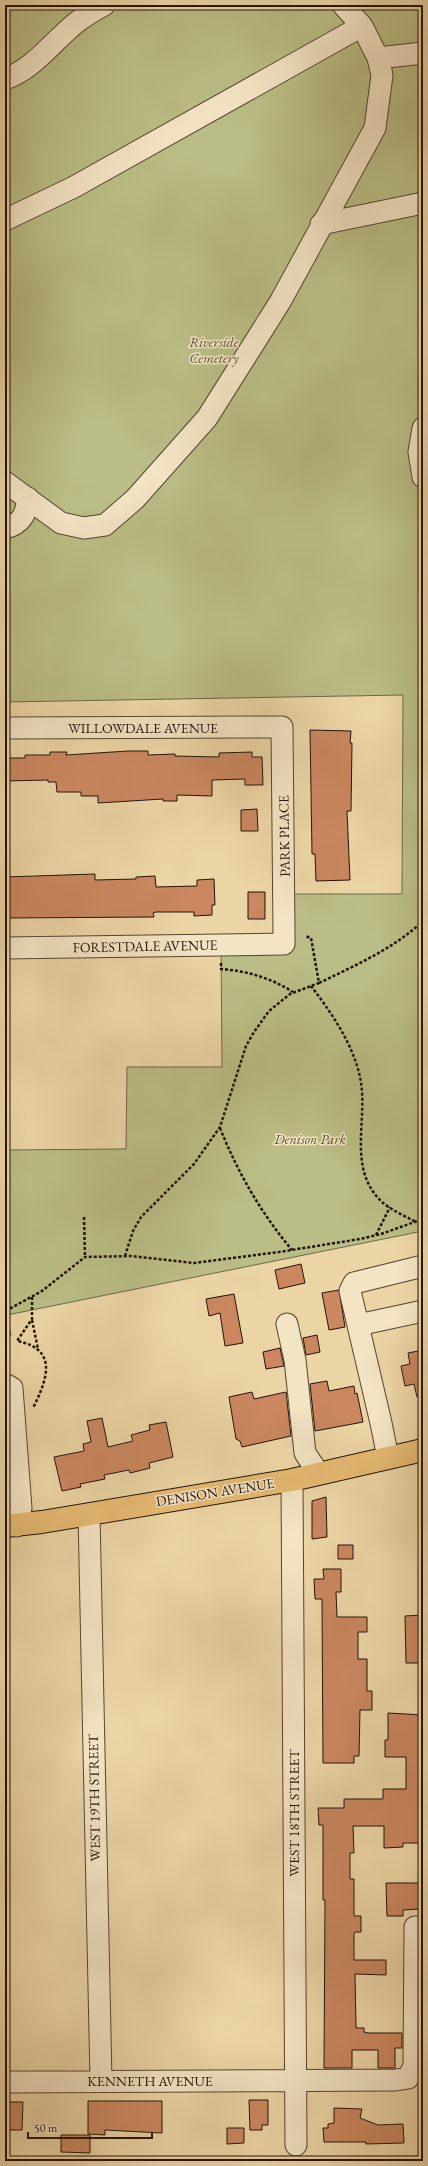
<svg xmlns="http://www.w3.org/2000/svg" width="428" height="2166" viewBox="0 0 428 2166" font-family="'EB Garamond',serif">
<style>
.green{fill:#babd85;stroke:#6e6847}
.building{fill:#ca8760;stroke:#231209}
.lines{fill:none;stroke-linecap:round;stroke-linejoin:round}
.minor-casing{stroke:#554330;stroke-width:23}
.major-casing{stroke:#231209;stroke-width:24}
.path{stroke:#231209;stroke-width:2.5;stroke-dasharray:3 2;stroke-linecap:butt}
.minor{stroke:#f3e4c4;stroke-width:21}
.major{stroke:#e6ba72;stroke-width:22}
.labels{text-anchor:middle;stroke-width:3;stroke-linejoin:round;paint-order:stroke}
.park-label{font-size:14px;font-style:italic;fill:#584e34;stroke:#f3e4c4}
.street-label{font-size:14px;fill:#231209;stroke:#f3e4c4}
</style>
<rect width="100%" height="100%" fill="#ecd5a5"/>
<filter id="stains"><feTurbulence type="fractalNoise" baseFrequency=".005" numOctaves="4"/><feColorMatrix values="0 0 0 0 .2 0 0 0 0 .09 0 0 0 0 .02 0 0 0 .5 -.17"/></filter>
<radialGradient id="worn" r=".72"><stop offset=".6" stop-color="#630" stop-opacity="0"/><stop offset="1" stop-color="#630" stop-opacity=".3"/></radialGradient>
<path class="green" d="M 5,5 L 423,5 L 423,1231 L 7,1315 L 11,1336 L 5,1337 L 5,1150 L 126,1149 L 127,1067 L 222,1067 L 221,945 L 284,944 L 284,894 L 402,894 L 403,695 L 5,702 Z
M 423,2156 L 423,2161 L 256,2161 L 256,2157 Z"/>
<path class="building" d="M 310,730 L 351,731 L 350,743 L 352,743 L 351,811 L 347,811 L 350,880 L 316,881 L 315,854 L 312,854 Z
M 128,751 L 148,751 L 148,755 L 175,754 L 175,756 L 219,757 L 219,753 L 252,752 L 252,757 L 262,757 L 263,785 L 245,785 L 245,779 L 212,780 L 212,796 L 177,795 L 177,801 L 163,801 L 163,799 L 98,803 L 98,796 L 81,796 L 81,792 L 57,792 L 56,782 L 48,782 L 48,780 L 5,781 L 5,758 L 25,758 L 25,755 L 50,755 L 50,752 L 67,752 L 66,755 Z
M 257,809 L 258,831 L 241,831 L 241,810 Z
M 95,874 L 95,880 L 136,879 L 136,877 L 155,876 L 156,887 L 197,886 L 197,880 L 214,879 L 215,905 L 212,905 L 212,915 L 194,916 L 194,912 L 156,912 L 153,913 L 154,917 L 5,918 L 5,877 Z
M 248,892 L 265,892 L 265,919 L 248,919 Z
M 301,1264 L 305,1283 L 279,1289 L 275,1270 Z
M 339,1290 L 345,1327 L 329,1330 L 322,1293 Z
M 234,1294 L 243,1343 L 225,1346 L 220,1313 L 209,1316 L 206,1299 Z
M 317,1335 L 320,1352 L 306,1355 L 303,1338 Z
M 280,1348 L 284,1366 L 266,1369 L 263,1352 Z
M 423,1350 L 423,1396 L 417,1397 L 414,1384 L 405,1386 L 401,1366 L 410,1364 L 408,1353 Z
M 327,1381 L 329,1391 L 354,1386 L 355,1394 L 357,1393 L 363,1422 L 315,1431 L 310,1384 Z
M 252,1392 L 254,1399 L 286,1392 L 291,1436 L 242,1447 L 240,1441 L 236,1439 L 229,1397 Z
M 102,1418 L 108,1447 L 133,1441 L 131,1435 L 150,1430 L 149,1425 L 166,1422 L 173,1457 L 149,1463 L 150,1468 L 130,1473 L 129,1470 L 104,1475 L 105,1479 L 80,1484 L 81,1487 L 62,1491 L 54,1457 L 84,1451 L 83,1444 L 91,1442 L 87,1421 Z
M 326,1497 L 327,1537 L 312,1539 L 312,1501 Z
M 338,1545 L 353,1545 L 353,1559 L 338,1559 Z
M 323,1569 L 341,1569 L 341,1592 L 336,1592 L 337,1617 L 367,1617 L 367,1632 L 358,1632 L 358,1659 L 367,1659 L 367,1691 L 372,1691 L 372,1710 L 360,1710 L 359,1756 L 354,1756 L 354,1763 L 323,1763 L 322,1599 L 315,1599 L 314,1579 L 324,1579 Z
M 423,1615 L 421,1663 L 406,1663 L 405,1616 Z
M 388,1713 L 423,1715 L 423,1783 L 421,1783 L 420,1828 L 423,1828 L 423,1843 L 403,1843 L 403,1847 L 384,1848 L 384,1826 L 353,1826 L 354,1853 L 350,1853 L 350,1879 L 354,1879 L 354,1916 L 361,1916 L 361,1932 L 355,1932 L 354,1934 L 354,1960 L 386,1960 L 386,1975 L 355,1974 L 356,2028 L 364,2028 L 364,2032 L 368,2033 L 402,2033 L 402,2048 L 395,2048 L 395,2068 L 378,2068 L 378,2050 L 352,2050 L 352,2068 L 324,2068 L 325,1900 L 323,1900 L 323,1825 L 319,1825 L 318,1808 L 344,1808 L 344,1799 L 383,1799 L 383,1789 L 406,1789 L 406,1757 L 385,1757 L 385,1740 L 388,1740 Z
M 386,1883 L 419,1883 L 419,1909 L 403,1910 L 403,1916 L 387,1916 Z
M 249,2100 L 268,2100 L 268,2125 L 262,2125 L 262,2130 L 250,2130 Z
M 88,2101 L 162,2101 L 162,2133 L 105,2130 L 105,2135 L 88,2134 Z
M 5,2102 L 23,2102 L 22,2130 L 5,2130 Z
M 334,2108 L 362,2109 L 360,2118 L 378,2125 L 403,2124 L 404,2143 L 366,2144 L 366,2142 L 324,2142 L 323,2128 L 328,2128 L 328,2124 L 334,2123 Z
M 227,2128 L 244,2128 L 244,2143 L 227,2144 Z
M 61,2135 L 90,2135 L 90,2153 L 61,2152 Z"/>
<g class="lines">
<defs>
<path id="minor" d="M 343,5 L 362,26
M 378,58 L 423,53
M 5,79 C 34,69 54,40 77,22 C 86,15 95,10 104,5
M 5,220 L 74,187 L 362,26 L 378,58 L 382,75 L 375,128 L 280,302 L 207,418 L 135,499 L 105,525 L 84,528 L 61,523 L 5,482
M 321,224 L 423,203
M 423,428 L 419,452 L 423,477
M 5,528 C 22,524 26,514 28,498
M 5,728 L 282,727 L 284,933 L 284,944 L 5,948
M 287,1324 L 295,1360 L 305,1453 L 319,1474
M 358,1325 L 423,1311
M 5,1384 L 12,1388 L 21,1508 L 16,1526
M 388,1458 L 381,1423 L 350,1291 L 354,1283 L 423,1266
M 292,1480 L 296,2145
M 89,1514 L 101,2081
M 5,2082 L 396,2080 L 408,2078 L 414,2066 L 415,1927 L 423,1927"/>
<path id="major" d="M 5,1526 L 42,1522 L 292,1480 L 423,1450"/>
</defs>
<use href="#minor" class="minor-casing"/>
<use href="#major" class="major-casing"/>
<path class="path" d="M 221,963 L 221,969 C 247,971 271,978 293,992
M 319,983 C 356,965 393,949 423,921
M 311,986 C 331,1012 353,1044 360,1077 C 369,1119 346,1168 382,1202 C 391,1210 405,1216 416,1222
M 220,1128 C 238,1173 261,1213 292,1250
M 84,1217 L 85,1257
M 376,1235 L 390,1207
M 125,1256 L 133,1231 L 141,1217 L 194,1164 L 220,1127 L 246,1046 L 254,1032 L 269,1011 L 290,994 L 319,983 L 311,938 L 305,936
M 32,1297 L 32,1319 L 17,1341 C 59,1349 47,1380 33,1408
M 5,1309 L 11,1308 L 42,1291 L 85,1257 L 131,1256 L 194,1263 L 279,1252 L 360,1239 L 381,1234 L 423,1219
M 32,1320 L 38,1349"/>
<use href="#minor" class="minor"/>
<use href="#major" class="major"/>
</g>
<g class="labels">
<g class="park-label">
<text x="214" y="347">Riverside<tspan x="214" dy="16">Cemetery</tspan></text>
<text x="310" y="1144">Denison Park</text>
</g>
<g class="street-label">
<text x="143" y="733">WILLOWDALE AVENUE</text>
<text transform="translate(284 836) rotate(-91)" y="5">PARK PLACE</text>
<text transform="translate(145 946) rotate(-1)" y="5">FORESTDALE AVENUE</text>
<text transform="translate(215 1492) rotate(-9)" y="5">DENISON AVENUE</text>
<text transform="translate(94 1798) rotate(-91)" y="5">WEST 19TH STREET</text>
<text transform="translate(294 1813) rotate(-90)" y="5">WEST 18TH STREET</text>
<text x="150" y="2086">KENNETH AVENUE</text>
</g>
</g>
<rect width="428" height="2166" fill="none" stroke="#ecd5a5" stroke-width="20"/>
<rect x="6" y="6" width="416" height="2154" fill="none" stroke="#231209" stroke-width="2"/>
<rect x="10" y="10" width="408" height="2146" fill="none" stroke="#231209"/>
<path d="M28 2132v6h124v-6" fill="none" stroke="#231209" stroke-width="2"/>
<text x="34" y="2132" font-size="12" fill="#231209" stroke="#f3e4c4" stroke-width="3" paint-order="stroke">50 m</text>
<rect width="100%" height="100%" filter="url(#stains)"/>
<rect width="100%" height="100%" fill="url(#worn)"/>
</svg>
